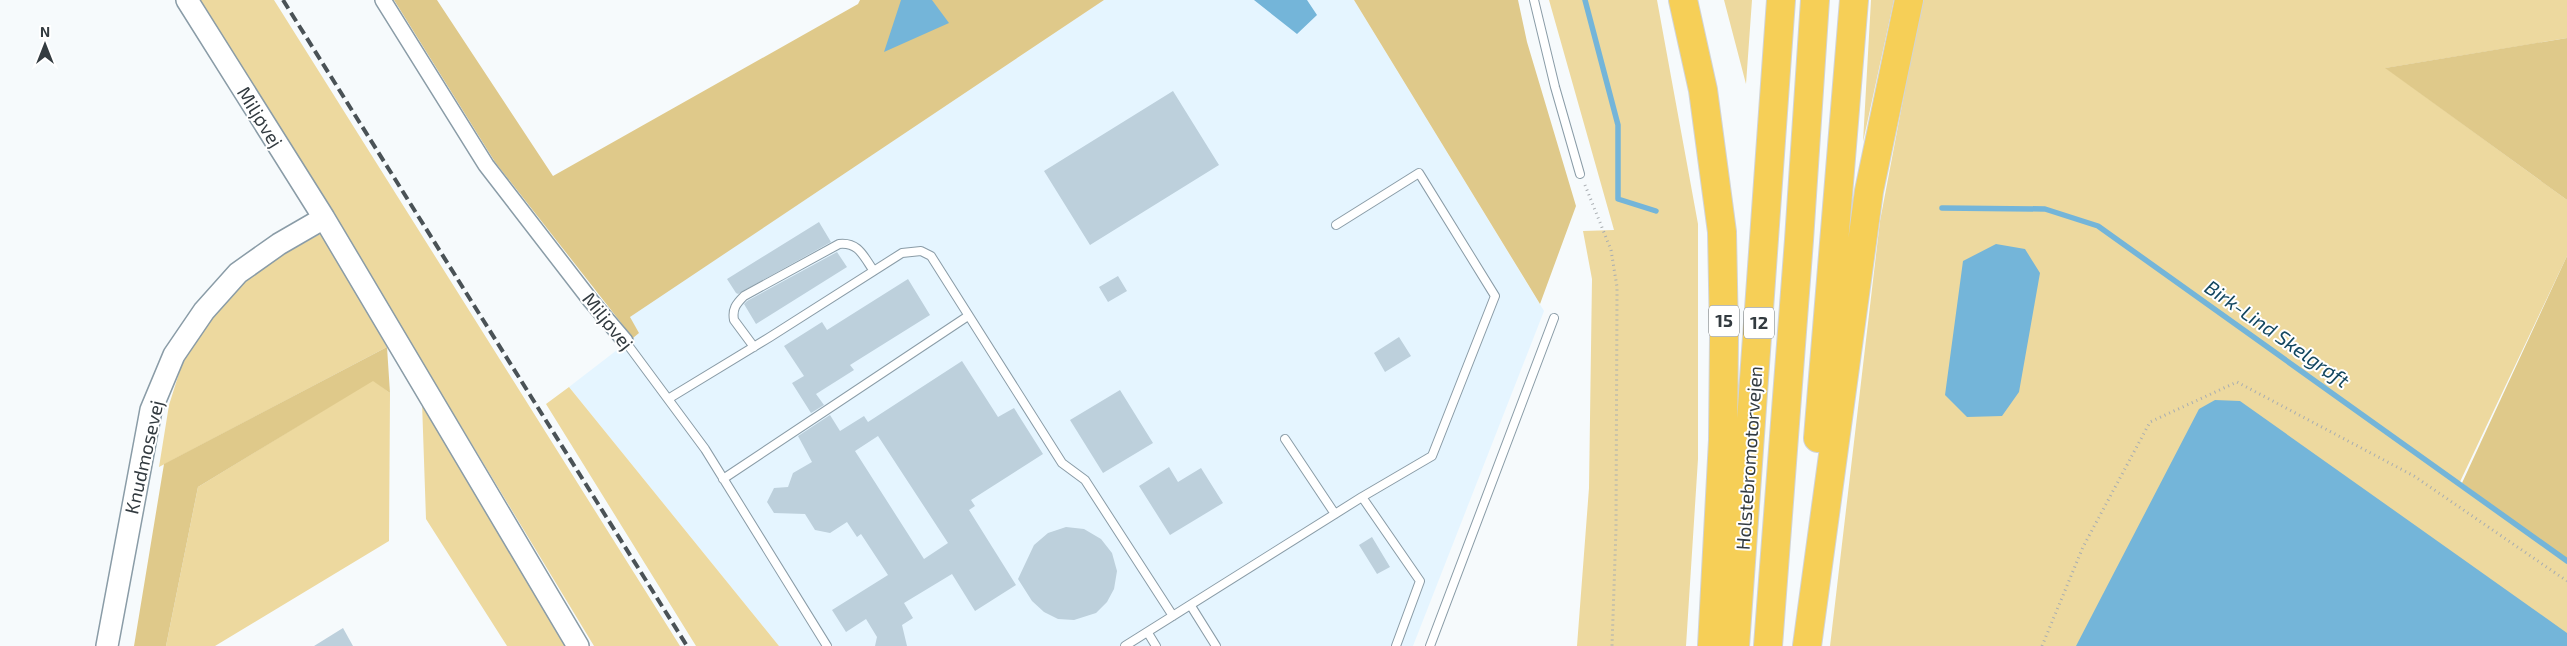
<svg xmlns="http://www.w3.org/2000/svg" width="2567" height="646" viewBox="0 0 2567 646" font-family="'Exo 2',sans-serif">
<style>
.built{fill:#e5f5ff}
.green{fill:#edd99f}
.forest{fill:#dfc98a}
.water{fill:#74b5d9}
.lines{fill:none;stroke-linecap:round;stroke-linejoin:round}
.stream{stroke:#74b5d9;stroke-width:5.5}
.building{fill:#bdd0dc;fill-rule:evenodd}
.lane-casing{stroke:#8a9ca7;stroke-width:10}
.street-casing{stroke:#8a9ca7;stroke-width:18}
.secondary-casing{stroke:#8a9ca7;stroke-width:24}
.highway-casing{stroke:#d2d4d5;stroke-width:30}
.path{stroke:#a8adb1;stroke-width:3;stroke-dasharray:1 4;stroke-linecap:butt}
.lane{stroke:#fff;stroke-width:8}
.street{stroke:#fff;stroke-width:15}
.secondary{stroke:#fff;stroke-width:21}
.highway{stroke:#f6cf57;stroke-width:28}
.rail{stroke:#4a5256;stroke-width:4;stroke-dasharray:10 5;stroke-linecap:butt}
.labels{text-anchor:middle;stroke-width:4;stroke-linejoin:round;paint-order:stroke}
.shield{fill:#fff;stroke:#707679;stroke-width:1}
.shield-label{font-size:18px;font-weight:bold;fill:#333b40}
.street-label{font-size:19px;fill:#333b40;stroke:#fff}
.water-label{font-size:20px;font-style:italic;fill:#134760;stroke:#fff}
</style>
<rect width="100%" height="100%" fill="#f6fafc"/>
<path class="built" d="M 1104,0 L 1354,0 L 1544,311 L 1413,646 L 779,646 L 569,387 L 639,333 L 629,317 Z"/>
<path class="green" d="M 199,0 L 274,0 L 680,646 L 594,646 L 332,213 Z
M 1549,0 L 1657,0 L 1698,224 L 1698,459 L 1686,646 L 1577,646 L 1589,488 L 1592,279 L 1583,231 L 1614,230 Z
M 1724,0 L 1752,0 L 1746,84 Z
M 1871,0 L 1894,0 L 1863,142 Z
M 1922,0 L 2567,0 L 2567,38 L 2386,68 L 2567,200 L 2567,256 L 2458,486 L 2567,562 L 2567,646 L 1830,646 L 1880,221 Z
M 322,233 L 387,347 L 159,467 L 169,405 L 187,348 L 250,273 Z
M 373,380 L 390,393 L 389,541 L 215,646 L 166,646 L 198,487 Z
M 569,387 L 779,646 L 696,646 L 546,404 Z
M 422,402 L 566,646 L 507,646 L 426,519 Z"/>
<path class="forest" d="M 394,0 L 437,0 L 553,176 L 858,4 L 860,0 L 1104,0 L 630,317 L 639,333 L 633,338 L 495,162 Z
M 1354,0 L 1518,0 L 1527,42 L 1576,206 L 1540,304 Z
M 2567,38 L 2567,200 L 2385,68 Z
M 2567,256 L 2567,562 L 2462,483 Z
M 387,347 L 390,393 L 373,381 L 198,487 L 166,646 L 134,646 L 164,464 Z"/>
<path class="water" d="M 901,0 L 932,0 L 949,23 L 884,52 Z
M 1254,0 L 1307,0 L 1317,15 L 1297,34 Z
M 1996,244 L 2025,249 L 2040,273 L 2019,392 L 2002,416 L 1967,417 L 1945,395 L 1963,261 Z
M 2215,400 L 2240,401 L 2567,633 L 2567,646 L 2076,646 L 2199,409 Z"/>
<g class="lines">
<path class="stream" d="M 1585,0 L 1618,125 L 1618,199 L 1656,211
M 1942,208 L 2045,209 L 2098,226 L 2567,561"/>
</g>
<path class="building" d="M 1173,91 L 1219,165 L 1090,245 L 1044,171 Z
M 819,222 L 831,242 L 738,294 L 736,293 L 727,279 Z
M 837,252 L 847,267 L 756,324 L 744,304 L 747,301 Z
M 1118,276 L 1127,291 L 1108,302 L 1099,287 Z
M 908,279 L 930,315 L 850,365 L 854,370 L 816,394 L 824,405 L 811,413 L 792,383 L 804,376 L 784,346 L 822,322 L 827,330 Z
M 1399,337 L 1411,356 L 1385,372 L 1374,353 Z
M 962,361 L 998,417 L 1014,408 L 1043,454 L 971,500 L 975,506 L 969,510 L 1016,585 L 975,611 L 952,574 L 904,603 L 913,618 L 902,625 L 907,646 L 875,646 L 877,637 L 866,619 L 846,632 L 832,610 L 888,575 L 861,534 L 857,537 L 847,522 L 830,533 L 815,530 L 805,514 L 774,513 L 767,502 L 774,488 L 788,487 L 793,473 L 812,462 L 798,436 L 830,415 L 840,431 L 864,416 L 868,422 ZM 878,436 L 948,543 L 924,559 L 855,451 Z
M 1120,390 L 1153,443 L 1103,473 L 1070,420 Z
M 1169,467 L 1178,482 L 1201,468 L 1223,503 L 1170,535 L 1139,486 Z
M 1066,527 L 1084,529 L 1101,539 L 1112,553 L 1117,571 L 1114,589 L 1107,602 L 1096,613 L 1074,620 L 1058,619 L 1044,612 L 1032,601 L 1018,579 L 1034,545 L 1048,533 Z
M 1372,537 L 1390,567 L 1377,574 L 1359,545 Z
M 343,628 L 353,646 L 314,646 Z"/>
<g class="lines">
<defs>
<path id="lane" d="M 1534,0 L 1555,87 L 1580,174
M 625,341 L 705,449 L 827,646
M 754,347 L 734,320 C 732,309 736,304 744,296 L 839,244 C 858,242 863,255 873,270
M 668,399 L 770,337 L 902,253 L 921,251 L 931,256 L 1062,463 L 1085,480 L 1173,616
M 1285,439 L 1335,514
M 723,479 L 968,316
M 1362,497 L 1420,581 L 1396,646
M 1191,606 L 1216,646
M 1148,633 L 1156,646
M 1125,646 L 1362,497 L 1432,456 L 1495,296 L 1419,173 L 1336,225
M 1430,646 L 1554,318"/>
<path id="street" d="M 383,0 L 486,165 L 591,301 L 625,341"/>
<path id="secondary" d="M 187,0 L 324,218 L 578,646
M 107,646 L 151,410 L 174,355 L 204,311 L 238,273 L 279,244 L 324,218"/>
<path id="highway" d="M 1683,0 L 1703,90 L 1722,232 L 1724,336 L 1723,440 L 1712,646
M 1818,438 L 1854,0
M 1735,646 L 1781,0
M 1768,646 L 1799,240 L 1815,0
M 1807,646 L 1869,191 L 1909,0"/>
</defs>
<use href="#lane" class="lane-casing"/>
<use href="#street" class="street-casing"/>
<use href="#secondary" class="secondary-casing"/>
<use href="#highway" class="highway-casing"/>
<path class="path" d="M 1585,185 L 1611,250 L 1617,287 L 1616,529 L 1612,646
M 2042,646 L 2083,547 L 2150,422 L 2237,382 L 2414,476 L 2567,581"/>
<use href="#lane" class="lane"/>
<use href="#street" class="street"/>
<use href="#secondary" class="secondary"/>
<use href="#highway" class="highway"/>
<path class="rail" d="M 283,0 L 687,646"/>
</g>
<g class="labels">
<g class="shield">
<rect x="1709" y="305.5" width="30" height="31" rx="4"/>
<rect x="1744" y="307.5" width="30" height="31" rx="4"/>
</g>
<g class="shield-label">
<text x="1724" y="327">15</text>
<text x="1759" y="329">12</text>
</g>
<g class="street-label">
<text transform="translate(260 117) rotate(58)" y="7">Miljøvej</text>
<text transform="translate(608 321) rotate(51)" y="7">Miljøvej</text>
<text transform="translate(144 457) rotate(-77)" y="7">Knudmosevej</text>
<text transform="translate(1749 458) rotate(-86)" y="7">Holstebromotorvejen</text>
</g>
<g class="water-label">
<text transform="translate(2277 334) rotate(35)" y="7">Birk-Lind Skelgrøft</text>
</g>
</g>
<g transform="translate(45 45)" stroke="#ffffff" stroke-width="4" paint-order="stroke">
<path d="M0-4L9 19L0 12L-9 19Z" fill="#333b40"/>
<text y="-8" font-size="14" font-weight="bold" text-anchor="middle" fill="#333b40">N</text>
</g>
</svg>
